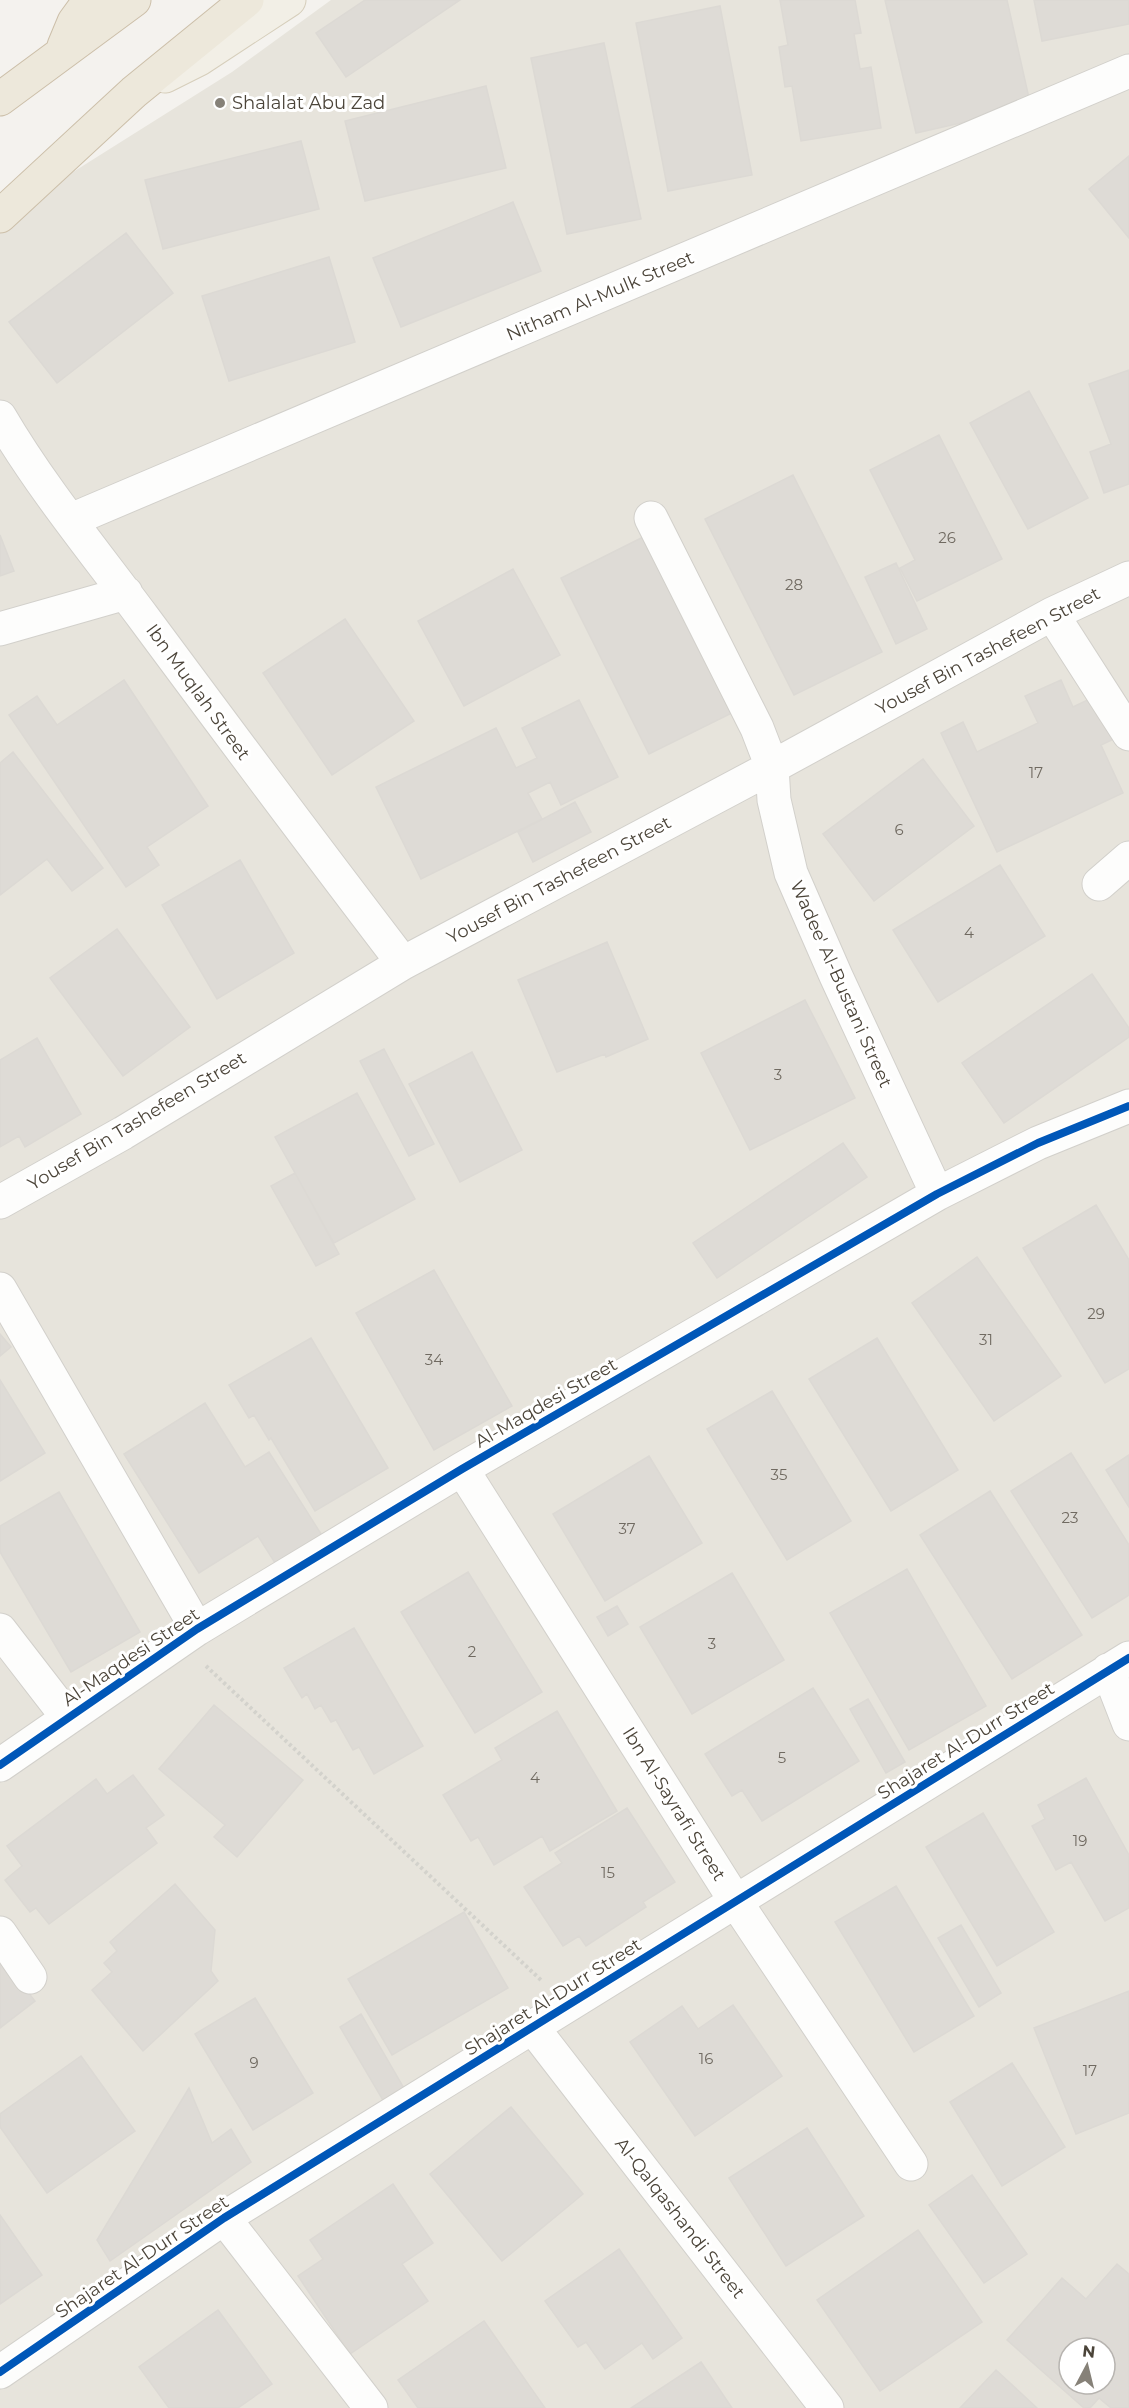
<svg xmlns="http://www.w3.org/2000/svg" width="1129" height="2408" viewBox="0 0 1129 2408" font-family="Montserrat,sans-serif">
<style>
.residential{fill:#e7e4dc;fill-rule:evenodd}
.building{fill:#dedbd6;stroke:#dcd9d4;stroke-width:1.5;fill-rule:evenodd}
.lines{fill:none;stroke-linecap:round;stroke-linejoin:round}
.minor-casing{stroke:#d2d0cb;stroke-width:35}
.major-casing{stroke:#d6cebb;stroke-width:35}
.highway-casing{stroke:#ccbfa9;stroke-width:35}
.path{stroke:#d3d2cc;stroke-width:4;stroke-dasharray:3 3;stroke-linecap:butt}
.minor{stroke:#fdfdfc;stroke-width:33}
.major{stroke:#f2efe6;stroke-width:33}
.highway{stroke:#ede8db;stroke-width:33}
.cycleway-casing{stroke:#fff;stroke-width:11}
.cycleway{stroke:#0057b8;stroke-width:8}
.poi-dot{fill:#868178;stroke:#fff;stroke-width:2}
.labels{text-anchor:middle;stroke-width:6;stroke-linejoin:round;paint-order:stroke}
.number-label{font-size:15px;fill:#706a61}
.poi-label{font-size:18px;fill:#4b4439;stroke:#fff;text-anchor:start}
.street-label{font-size:18px;fill:#4b4439;stroke:#fff}
</style>
<rect width="100%" height="100%" fill="#f4f2ee"/>
<path class="residential" d="M 331,0 L 1129,0 L 1129,2408 L 0,2408 L 0,218 L 232,72 ZM 1069,2348 L 1105,2348 L 1105,2384 L 1069,2384 Z"/>
<path class="building" d="M 365,0 L 460,0 L 346,77 L 316,33 Z
M 780,0 L 855,0 L 861,33 L 854,34 L 860,69 L 871,67 L 881,128 L 801,141 L 792,86 L 785,87 L 779,47 L 788,45 Z
M 885,0 L 1007,0 L 1031,107 L 916,133 Z
M 1034,0 L 1129,0 L 1129,24 L 1042,41 Z
M 720,6 L 752,175 L 668,191 L 636,23 Z
M 604,43 L 641,219 L 567,234 L 531,58 Z
M 486,86 L 506,168 L 365,201 L 345,121 Z
M 301,141 L 319,209 L 163,249 L 145,180 Z
M 1129,156 L 1129,238 L 1089,189 Z
M 513,202 L 541,271 L 401,327 L 373,258 Z
M 126,233 L 173,293 L 57,383 L 9,322 Z
M 329,257 L 355,342 L 229,381 L 202,296 Z
M 1129,370 L 1129,484 L 1104,493 L 1090,452 L 1111,444 L 1089,384 Z
M 1029,391 L 1088,498 L 1028,529 L 970,423 Z
M 939,435 L 1002,559 L 917,601 L 900,568 L 915,560 L 870,470 Z
M 793,475 L 882,652 L 794,695 L 705,519 Z
M 649,534 L 738,710 L 649,754 L 561,578 Z
M 0,535 L 14,571 L 0,576 Z
M 896,563 L 927,629 L 896,644 L 865,577 Z
M 513,569 L 560,655 L 464,706 L 418,621 Z
M 345,619 L 414,721 L 332,775 L 263,673 Z
M 124,680 L 208,806 L 147,847 L 159,865 L 126,887 L 9,715 L 37,696 L 57,725 Z
M 1061,680 L 1073,707 L 1096,696 L 1116,738 L 1101,745 L 1123,793 L 997,852 L 941,733 L 963,722 L 977,752 L 1038,723 L 1025,696 Z
M 579,700 L 618,777 L 561,805 L 550,782 L 528,793 L 542,819 L 421,879 L 376,787 L 496,728 L 516,768 L 537,758 L 522,728 Z
M 13,752 L 103,868 L 72,891 L 47,859 L 0,895 L 0,763 Z
M 923,759 L 974,826 L 874,901 L 823,834 Z
M 575,802 L 591,832 L 533,862 L 518,832 Z
M 240,860 L 294,953 L 217,999 L 162,905 Z
M 1000,865 L 1045,936 L 938,1002 L 893,930 Z
M 117,929 L 190,1027 L 123,1076 L 50,978 Z
M 607,942 L 648,1039 L 606,1057 L 605,1054 L 557,1072 L 518,980 Z
M 1092,974 L 1129,1028 L 1129,1037 L 1004,1123 L 962,1063 Z
M 805,1000 L 855,1098 L 750,1150 L 701,1053 Z
M 37,1038 L 81,1114 L 25,1147 L 19,1136 L 0,1147 L 0,1060 Z
M 384,1049 L 434,1144 L 409,1156 L 360,1061 Z
M 472,1052 L 522,1150 L 460,1182 L 409,1084 Z
M 357,1093 L 415,1199 L 334,1243 L 275,1137 Z
M 843,1143 L 867,1177 L 717,1278 L 693,1243 Z
M 295,1173 L 339,1254 L 316,1266 L 271,1186 Z
M 1096,1205 L 1129,1260 L 1129,1369 L 1105,1383 L 1023,1248 Z
M 977,1257 L 1061,1376 L 994,1421 L 912,1303 Z
M 434,1270 L 512,1406 L 434,1450 L 356,1313 Z
M 0,1334 L 11,1347 L 0,1356 Z
M 311,1338 L 388,1468 L 315,1511 L 271,1438 L 269,1440 L 254,1415 L 249,1418 L 229,1385 Z
M 877,1338 L 958,1470 L 891,1511 L 809,1379 Z
M 0,1380 L 45,1453 L 0,1481 Z
M 772,1391 L 851,1521 L 787,1560 L 707,1429 Z
M 205,1403 L 245,1467 L 269,1452 L 323,1537 L 277,1566 L 258,1536 L 199,1573 L 124,1454 Z
M 1071,1453 L 1129,1545 L 1129,1595 L 1092,1618 L 1011,1491 Z
M 1129,1455 L 1129,1507 L 1106,1470 Z
M 649,1456 L 702,1543 L 605,1601 L 553,1514 Z
M 990,1491 L 1082,1635 L 1012,1679 L 920,1535 Z
M 59,1492 L 140,1632 L 71,1672 L 0,1552 L 0,1526 Z
M 907,1569 L 986,1706 L 909,1750 L 830,1613 Z
M 468,1572 L 542,1692 L 475,1733 L 401,1612 Z
M 732,1573 L 784,1660 L 692,1714 L 640,1627 Z
M 617,1606 L 628,1624 L 608,1636 L 597,1617 Z
M 354,1628 L 423,1746 L 374,1774 L 359,1747 L 353,1750 L 336,1720 L 331,1722 L 321,1705 L 315,1709 L 307,1694 L 302,1698 L 284,1668 Z
M 813,1688 L 859,1761 L 762,1821 L 742,1790 L 732,1796 L 705,1754 Z
M 868,1699 L 905,1762 L 886,1773 L 850,1709 Z
M 214,1705 L 303,1780 L 237,1857 L 214,1837 L 225,1825 L 159,1769 Z
M 557,1711 L 617,1811 L 550,1851 L 542,1836 L 494,1865 L 478,1837 L 471,1841 L 443,1795 L 502,1760 L 495,1748 Z
M 133,1775 L 164,1815 L 146,1828 L 157,1843 L 49,1924 L 36,1908 L 30,1912 L 5,1880 L 22,1866 L 7,1846 L 96,1779 L 107,1794 Z
M 1086,1778 L 1129,1855 L 1129,1908 L 1105,1921 L 1071,1862 L 1056,1870 L 1032,1826 L 1045,1819 L 1038,1805 Z
M 627,1808 L 675,1882 L 643,1902 L 646,1907 L 586,1946 L 579,1936 L 563,1946 L 524,1887 L 562,1863 L 555,1853 Z
M 983,1813 L 1054,1932 L 997,1966 L 926,1847 Z
M 175,1884 L 215,1930 L 211,1971 L 218,1981 L 143,2051 L 92,1990 L 112,1972 L 104,1963 L 117,1951 L 110,1942 Z
M 896,1886 L 974,2016 L 914,2052 L 835,1922 Z
M 464,1912 L 508,1988 L 392,2055 L 348,1979 Z
M 961,1925 L 1001,1993 L 979,2007 L 938,1938 Z
M 0,1956 L 35,2001 L 0,2028 Z
M 1129,1991 L 1129,2113 L 1076,2134 L 1034,2028 Z
M 255,1998 L 313,2093 L 253,2130 L 195,2034 Z
M 733,2005 L 782,2076 L 695,2136 L 630,2042 L 682,2006 L 698,2029 Z
M 361,2014 L 405,2090 L 384,2102 L 340,2027 Z
M 81,2056 L 135,2131 L 47,2193 L 0,2127 L 0,2114 Z
M 1012,2063 L 1065,2147 L 1002,2186 L 950,2102 Z
M 189,2088 L 212,2143 L 231,2129 L 251,2162 L 110,2261 L 97,2240 Z
M 511,2107 L 583,2194 L 502,2261 L 430,2174 Z
M 807,2128 L 864,2216 L 786,2266 L 729,2178 Z
M 972,2175 L 1027,2254 L 984,2283 L 929,2205 Z
M 393,2184 L 433,2243 L 402,2264 L 428,2301 L 350,2354 L 298,2276 L 323,2259 L 310,2240 Z
M 0,2215 L 42,2275 L 0,2304 Z
M 918,2230 L 982,2322 L 880,2391 L 817,2300 Z
M 619,2249 L 682,2338 L 653,2359 L 642,2343 L 605,2369 L 586,2342 L 578,2347 L 545,2301 Z
M 1117,2264 L 1129,2274 L 1129,2408 L 1111,2408 L 1099,2398 L 1090,2408 L 1084,2408 L 1007,2340 L 1062,2278 L 1086,2299 ZM 1069,2348 L 1105,2348 L 1105,2384 L 1069,2384 Z
M 218,2310 L 272,2384 L 238,2408 L 169,2408 L 139,2367 Z
M 484,2321 L 545,2408 L 418,2408 L 398,2380 Z
M 701,2362 L 732,2408 L 631,2408 Z
M 996,2370 L 1037,2408 L 960,2408 Z"/>
<g class="lines">
<defs>
<path id="minor" d="M 0,417 C 41,487 94,551 143,617 C 229,733 315,848 403,963
M 651,518 L 757,728 L 772,767 L 774,800 L 791,873 L 836,976 L 937,1194
M 71,520 L 1129,71
M 1052,614 L 1129,734
M 0,629 L 126,593
M 1099,884 L 1129,858
M 0,1202 L 123,1133 L 403,963 L 772,767 L 1052,614 L 1129,578
M 0,1289 L 197,1629
M 462,1469 L 736,1902 L 911,2164
M 0,1630 L 68,1718
M 1108,1670 L 1129,1724
M 0,1765 L 197,1629 L 462,1469 L 937,1194 L 1038,1143 L 1129,1106
M 0,1933 L 30,1977
M 533,2028 L 827,2408
M 224,2218 L 371,2408
M 0,2372 L 224,2218 L 1129,1658"/>
<path id="major" d="M 165,76 L 199,59 L 289,0"/>
<path id="highway" d="M 64,46 L 74,22 L 90,0
M 0,99 L 134,0
M 0,216 L 134,92 L 247,0"/>
</defs>
<use href="#minor" class="minor-casing"/>
<use href="#major" class="major-casing"/>
<use href="#highway" class="highway-casing"/>
<path class="path" d="M 206,1666 L 542,1981"/>
<use href="#minor" class="minor"/>
<use href="#major" class="major"/>
<use href="#highway" class="highway"/>
<defs>
<path id="cycleway" d="M 0,1765 L 197,1629 L 462,1469 L 937,1194 L 1038,1143 L 1129,1106
M 0,2372 L 224,2218 L 1129,1658"/>
</defs>
<use href="#cycleway" class="cycleway-casing"/>
<use href="#cycleway" class="cycleway"/>
</g>
<circle class="poi-dot" cx="220" cy="103" r="6"/>
<g class="labels">
<g class="number-label">
<text x="947" y="543">26</text>
<text x="794" y="590">28</text>
<text x="1036" y="778">17</text>
<text x="899" y="835">6</text>
<text x="969" y="938">4</text>
<text x="778" y="1080">3</text>
<text x="1096" y="1319">29</text>
<text x="986" y="1345">31</text>
<text x="434" y="1365">34</text>
<text x="779" y="1480">35</text>
<text x="1070" y="1523">23</text>
<text x="627" y="1534">37</text>
<text x="712" y="1649">3</text>
<text x="472" y="1657">2</text>
<text x="782" y="1763">5</text>
<text x="535" y="1783">4</text>
<text x="1080" y="1846">19</text>
<text x="608" y="1878">15</text>
<text x="706" y="2064">16</text>
<text x="254" y="2068">9</text>
<text x="1090" y="2076">17</text>
</g>
<g class="poi-label">
<text x="232" y="109">Shalalat Abu Zad</text>
</g>
<g class="street-label">
<text transform="translate(600 296) rotate(-23)" y="6">Nitham Al-Mulk Street</text>
<text transform="translate(988 651) rotate(-28)" y="6">Yousef Bin Tashefeen Street</text>
<text transform="translate(198 692) rotate(54)" y="6">Ibn Muqlah Street</text>
<text transform="translate(559 880) rotate(-28)" y="6">Yousef Bin Tashefeen Street</text>
<text transform="translate(841 984) rotate(66)" y="6">Wadee' Al-Bustani Street</text>
<text transform="translate(137 1121) rotate(-31)" y="6">Yousef Bin Tashefeen Street</text>
<text transform="translate(546 1403) rotate(-30)" y="6">Al-Maqdesi Street</text>
<text transform="translate(131 1657) rotate(-34)" y="6">Al-Maqdesi Street</text>
<text transform="translate(966 1741) rotate(-32)" y="6">Shajaret Al-Durr Street</text>
<text transform="translate(674 1804) rotate(58)" y="6">Ibn Al-Sayrafi Street</text>
<text transform="translate(553 1997) rotate(-32)" y="6">Shajaret Al-Durr Street</text>
<text transform="translate(680 2218) rotate(52)" y="6">Al-Qalqashandi Street</text>
<text transform="translate(142 2257) rotate(-34)" y="6">Shajaret Al-Durr Street</text>
</g>
</g>
<g transform="translate(1087 2366) rotate(7)"><circle r="28" fill="#ffffff" stroke="#b7b4b0" stroke-width="1.5"/>
<path d="M0-4.5L10 22L0 15L-10 22Z" fill="#868178"/>
<text y="-9" font-size="16" font-weight="bold" text-anchor="middle" fill="#4b4439">N</text>
</g>
</svg>
